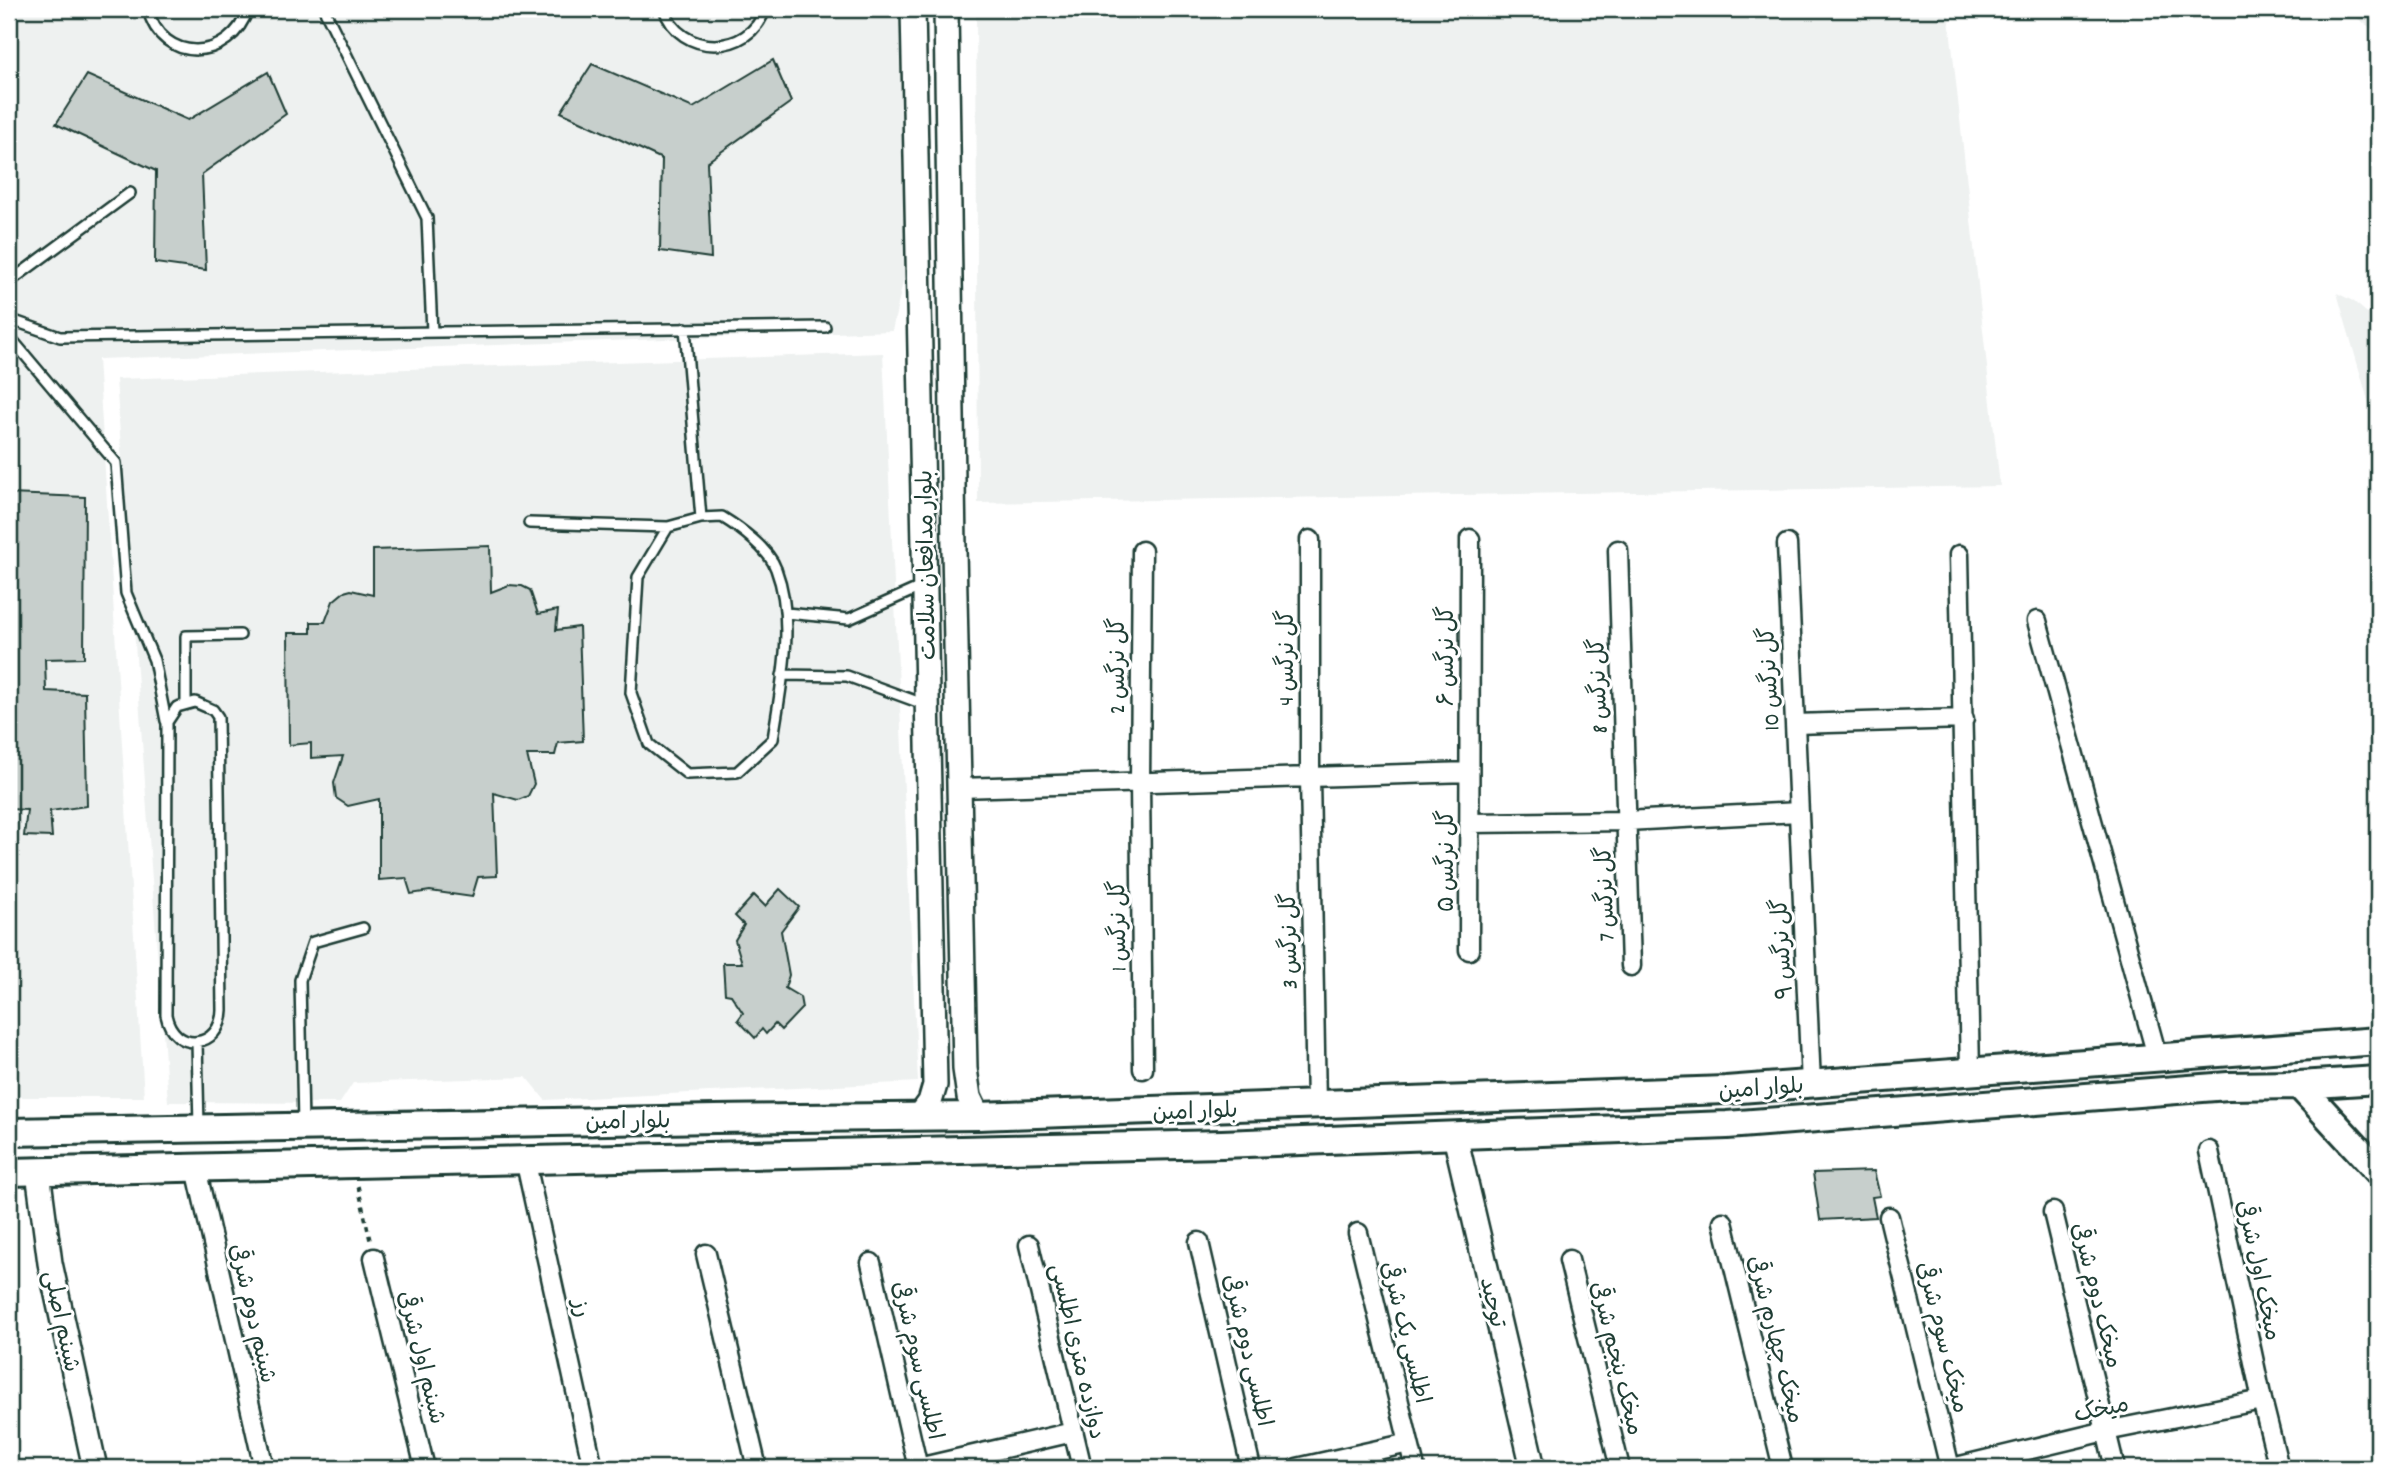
<svg xmlns="http://www.w3.org/2000/svg" width="2387" height="1477" viewBox="0 0 2387 1477" font-family="Dekko,'Playpen Sans Arabic',sans-serif">
<style>
.built{fill:#eef1f0}
.building{fill:#c7cfcc;stroke:#1f3d34;stroke-width:2}
.lines{fill:none;stroke-linecap:round;stroke-linejoin:round}
.service-casing{stroke:#1f3d34;stroke-width:14}
.minor-casing{stroke:#1f3d34;stroke-width:23}
.tertiary-casing{stroke:#1f3d34;stroke-width:28}
.secondary-casing{stroke:#1f3d34;stroke-width:32}
.path{stroke:#1f3d34;stroke-width:3.5;stroke-dasharray:5 5;stroke-linecap:butt}
.service{stroke:#fff;stroke-width:9}
.minor{stroke:#fff;stroke-width:18}
.tertiary{stroke:#fff;stroke-width:23}
.secondary{stroke:#fff;stroke-width:26}
.labels{text-anchor:middle;stroke-width:6;stroke-linejoin:round;paint-order:stroke}
.street-label{font-size:23px;fill:#1f3d34;stroke:#fff}
</style>
<rect width="100%" height="100%" fill="#fff"/>
<filter id="ink" filterUnits="userSpaceOnUse"><feTurbulence type="fractalNoise" baseFrequency=".0143" numOctaves="2"/><feDisplacementMap in="SourceGraphic" scale="14" xChannelSelector="R" yChannelSelector="G"/><feConvolveMatrix kernelMatrix="1 2 1 2 8 2 1 2 1" color-interpolation-filters="sRGB"/></filter>
<g filter="url(#ink)">
<path class="built" d="M 9,9 L 899,9 L 905,273 L 892,331 L 98,359 L 144,1097 L 9,1097 Z
M 976,9 L 1948,9 L 2000,486 L 978,503 Z
M 2344,9 L 2378,9 L 2378,33 Z
M 2337,293 L 2353,301 L 2378,322 L 2378,435 Z
M 883,353 L 918,1082 L 545,1100 L 526,1077 L 353,1083 L 340,1103 L 168,1102 L 116,379 Z"/>
<path class="building" d="M 773,60 L 791,102 L 707,162 L 711,258 L 660,251 L 662,159 L 561,112 L 592,64 L 693,108 Z
M 268,72 L 286,114 L 202,174 L 206,270 L 155,263 L 156,171 L 56,124 L 87,75 L 188,120 Z
M 9,494 L 85,497 L 84,658 L 45,659 L 46,691 L 85,693 L 87,806 L 50,811 L 52,837 L 24,836 L 27,810 L 9,809 Z
M 490,546 L 491,592 L 509,585 L 522,586 L 530,590 L 538,614 L 558,610 L 556,630 L 579,627 L 583,741 L 558,743 L 555,755 L 527,755 L 534,784 L 528,796 L 518,800 L 494,793 L 497,876 L 478,877 L 472,897 L 430,891 L 411,894 L 406,878 L 379,880 L 379,799 L 348,806 L 336,798 L 334,783 L 343,756 L 311,758 L 311,743 L 289,745 L 288,633 L 311,633 L 311,622 L 325,622 L 333,601 L 344,592 L 351,590 L 373,595 L 373,550 Z
M 780,889 L 799,907 L 781,931 L 789,975 L 785,988 L 800,997 L 802,1008 L 781,1030 L 775,1024 L 766,1034 L 762,1029 L 755,1038 L 738,1020 L 743,1013 L 731,995 L 725,994 L 723,963 L 742,963 L 735,940 L 744,925 L 735,916 L 754,895 L 765,906 Z
M 1874,1171 L 1880,1196 L 1872,1197 L 1876,1217 L 1820,1220 L 1813,1173 Z"/>
<g class="lines">
<defs>
<path id="service" d="M 148,9 C 161,65 231,62 248,9
M 324,9 L 427,218 L 432,332
M 664,9 C 679,57 750,57 765,9
M 9,282 L 130,193
M 9,319 L 60,337 L 825,327
M 685,328 L 701,518
M 9,336 L 116,463 L 126,593 L 154,660 L 166,721
M 722,517 C 740,528 769,549 776,569 C 796,622 781,685 773,739 L 737,772 L 687,774 L 649,744 L 631,693 L 638,577 L 668,527 L 701,518 Z
M 529,523 L 668,527
M 786,613 L 849,619 L 923,586
M 782,675 L 847,676 L 926,705
M 195,702 L 213,710 L 218,717 L 222,1010 C 221,1049 174,1054 166,1015 L 167,722 L 177,707 Z
M 186,703 L 186,636 L 240,635
M 197,1042 L 199,1127
M 303,1125 L 300,980 L 313,942 L 363,928"/>
<path id="minor" d="M 1310,540 L 1310,777 L 1316,1105
M 1787,544 L 1811,1084
M 1618,550 L 1631,966
M 1142,551 L 1140,782 L 1143,1069
M 1959,555 L 1970,1071
M 2037,621 L 2157,1056
M 1795,724 L 1964,719
M 959,788 L 1469,772
M 1469,823 L 1626,821 L 1799,812
M 1469,950 L 1470,539
M 2209,1151 L 2262,1400 L 2279,1468
M 525,1159 L 593,1468
M 196,1168 L 264,1468
M 2053,1212 L 2115,1468
M 1889,1217 L 1950,1468
M 1723,1222 L 1783,1468
M 1358,1233 L 1415,1468
M 1199,1242 L 1251,1468
M 1029,1245 L 1082,1468
M 706,1254 L 757,1468
M 374,1258 L 425,1468
M 1569,1260 L 1620,1468
M 871,1263 L 918,1468
M 918,1468 L 1073,1432
M 1297,1468 L 1409,1443
M 1952,1468 L 2106,1431 L 2262,1400"/>
<path id="tertiary" d="M 913,9 L 935,1085 L 930,1102 L 919,1117
M 946,9 L 954,549 L 965,1069 L 969,1097 L 978,1116
M 1455,1136 L 1533,1468
M 38,1172 L 50,1263 L 95,1468"/>
<path id="secondary" d="M 2299,1085 L 2378,1171
M 9,1132 L 715,1119 L 978,1116 L 1726,1090 L 2378,1041
M 9,1172 L 1222,1144 L 1727,1125 L 2228,1086 L 2299,1085 L 2378,1080"/>
</defs>
<use href="#service" class="service-casing"/>
<use href="#minor" class="minor-casing"/>
<use href="#tertiary" class="tertiary-casing"/>
<use href="#secondary" class="secondary-casing"/>
<path class="path" d="M 358,1186 L 370,1240"/>
<use href="#service" class="service"/>
<use href="#minor" class="minor"/>
<use href="#tertiary" class="tertiary"/>
<use href="#secondary" class="secondary"/>
</g>
</g>
<g class="labels">
<g class="street-label">
<text transform="translate(925 565) rotate(-91)" y="8">بلوار مدافعان سلامت</text>
<text transform="translate(1445 656) rotate(-90)" y="8">گل نرگس ۶</text>
<text transform="translate(1285 658) rotate(-90)" y="8">گل نرگس 4</text>
<text transform="translate(1116 666) rotate(-90)" y="8">گل نرگس 2</text>
<text transform="translate(1768 679) rotate(-93)" y="8">گل نرگس 10</text>
<text transform="translate(1597 686) rotate(-92)" y="8">گل نرگس 8</text>
<text transform="translate(1445 861) rotate(-90)" y="8">گل نرگس ۵</text>
<text transform="translate(1604 894) rotate(-92)" y="8">گل نرگس 7</text>
<text transform="translate(1117 926) rotate(-91)" y="8">گل نرگس 1</text>
<text transform="translate(1288 941) rotate(-91)" y="8">گل نرگس 3</text>
<text transform="translate(1781 949) rotate(-93)" y="8">گل نرگس ۹</text>
<text transform="translate(1761 1087) rotate(-4)" y="8">بلوار امین</text>
<text transform="translate(1195 1110) rotate(-2)" y="8">بلوار امین</text>
<text transform="translate(628 1120) rotate(-1)" y="8">بلوار امین</text>
<text transform="translate(2260 1270) rotate(78)" y="8">میخک اول شرقی</text>
<text transform="translate(2098 1295) rotate(76)" y="8">میخک دوم شرقی</text>
<text transform="translate(1494 1302) rotate(77)" y="8">توحید</text>
<text transform="translate(583 1308) rotate(78)" y="8">رز</text>
<text transform="translate(254 1313) rotate(77)" y="8">شبنم دوم شرقی</text>
<text transform="translate(63 1321) rotate(78)" y="8">شبنم اصلی</text>
<text transform="translate(1407 1332) rotate(76)" y="8">اطلسی یک شرقی</text>
<text transform="translate(1944 1337) rotate(76)" y="8">میخک سوم شرقی</text>
<text transform="translate(1777 1339) rotate(76)" y="8">میخک چهارم شرقی</text>
<text transform="translate(1249 1350) rotate(77)" y="8">اطلسی دوم شرقی</text>
<text transform="translate(1079 1351) rotate(77)" y="8">دوازده متری اطلسی</text>
<text transform="translate(423 1357) rotate(76)" y="8">شبنم اول شرقی</text>
<text transform="translate(1618 1358) rotate(76)" y="8">میخک پنجم شرقی</text>
<text transform="translate(919 1360) rotate(77)" y="8">اطلسی سوم شرقی</text>
<text transform="translate(2101 1408) rotate(-12)" y="8">میخک</text>
</g>
</g>
<rect width="2387" height="1477" fill="none" stroke="#fff" stroke-width="35"/>
<rect x="18" y="18" width="2352" height="1442" fill="none" stroke="#1f3d34" stroke-width="2.5" filter="url(#ink)"/>
</svg>
